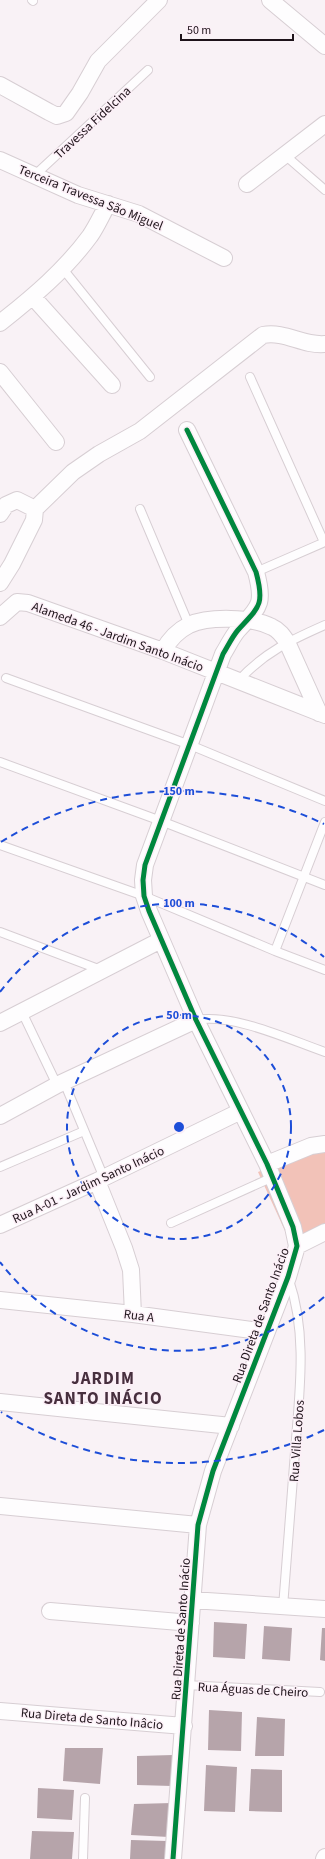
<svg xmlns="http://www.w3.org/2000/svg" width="325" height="1859" viewBox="0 0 325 1859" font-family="'Source Sans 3',sans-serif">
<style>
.forest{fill:#f2c2b8}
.building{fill:#b6a4aa}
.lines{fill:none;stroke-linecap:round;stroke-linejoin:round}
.lane-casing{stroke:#d7ced3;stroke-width:10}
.street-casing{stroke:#d7ced3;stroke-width:18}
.lane{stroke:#fefdfe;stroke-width:8}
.street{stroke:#fefdfe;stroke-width:16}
.cycleway-casing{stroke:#fceff7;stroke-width:8}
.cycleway{stroke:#00873e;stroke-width:5}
.ring{fill:none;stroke:#1d4ed8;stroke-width:2;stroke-dasharray:7 5}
.labels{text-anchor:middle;stroke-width:3;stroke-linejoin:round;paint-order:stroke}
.street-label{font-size:13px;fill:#1e131a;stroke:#fceff7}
.district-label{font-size:17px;font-weight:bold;letter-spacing:1px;fill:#472f3e;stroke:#fceff7}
.centre{fill:#1d4ed8;stroke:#fceff7;stroke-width:2}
.ring-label{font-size:12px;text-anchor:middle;font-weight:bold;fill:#1d4ed8;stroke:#fceff7;stroke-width:3;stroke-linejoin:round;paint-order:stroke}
</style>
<rect width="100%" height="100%" fill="#f9f2f6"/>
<path class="forest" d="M 311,1150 L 325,1150 L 325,1230 L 291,1244 L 258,1172 Z"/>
<path class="building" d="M 214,1622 L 247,1624 L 245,1659 L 213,1657 Z
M 264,1626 L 292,1628 L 290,1661 L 262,1659 Z
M 322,1628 L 325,1628 L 325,1661 L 320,1660 Z
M 209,1710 L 242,1712 L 241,1751 L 208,1750 Z
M 257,1717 L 285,1719 L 284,1756 L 255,1756 Z
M 65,1748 L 103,1748 L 100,1784 L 63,1781 Z
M 173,1755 L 172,1786 L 137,1785 L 137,1756 Z
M 206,1765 L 237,1767 L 235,1812 L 204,1811 Z
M 251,1769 L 282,1770 L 282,1812 L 249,1811 Z
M 38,1788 L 74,1790 L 72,1820 L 37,1818 Z
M 172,1803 L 169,1837 L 131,1835 L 134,1804 Z
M 32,1831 L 74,1832 L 72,1859 L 30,1859 Z
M 131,1840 L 167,1841 L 167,1859 L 130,1859 Z"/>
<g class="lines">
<defs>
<path id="lane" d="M 32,0 L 33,1
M 286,156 L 325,190
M 35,175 L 148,70
M 63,269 L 150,377
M 250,377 L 324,542
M 140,509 L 189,625
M 256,572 L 325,542
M 6,678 L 190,745 L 325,801
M 239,680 C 265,652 291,640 325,625
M 0,762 L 161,821 L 325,885
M 0,845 L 144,896 L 275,951 L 325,970
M 0,932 L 101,970
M 275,951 L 325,822
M 22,1012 L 57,1085
M 196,1020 C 233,1013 290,1040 325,1052
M 64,1082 L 104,1178
M 0,1167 L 84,1131
M 171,1223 L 273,1177
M 283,1607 C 287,1555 291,1504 295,1452 C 299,1395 308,1335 289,1280
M 186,1685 L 320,1692
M 83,1859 L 85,1798"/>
<path id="street" d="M 270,0 L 325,46
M 0,85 L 49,112 L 57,116 L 66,113 L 80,93 L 98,61 L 159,0
M 0,160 L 78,195 L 139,214 L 224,258
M 247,184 L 325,124
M 33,297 L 112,385
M 0,323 C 33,297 65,270 90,236 C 97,226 102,214 108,204
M 0,372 L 56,442
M 35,509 L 73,472 L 99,454 L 140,431 L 263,335 C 286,331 302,346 325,344
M 0,514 L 6,505 L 17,500 L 35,509 L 34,520 L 12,564 L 0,583
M 0,617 L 17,602 L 28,603 L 163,651 L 325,715
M 163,651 C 169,640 177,631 189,625 C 209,616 252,617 272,627 C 279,630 283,636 287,642 L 319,713
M 0,1023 L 161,940
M 0,1116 L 57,1085 L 196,1020
M 267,1164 L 311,1146 L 325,1144
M 97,1181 L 124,1248 L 131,1270 L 133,1314
M 0,1225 L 97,1181 L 241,1111
M 297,1246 L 325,1232
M 0,1300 L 133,1314 L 266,1332
M 0,1402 L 231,1426
M 0,1506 L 198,1525
M 192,1600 L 325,1609
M 50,1611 L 191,1623
M 0,1711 L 184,1726
M 173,1859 L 198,1525 L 213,1471 L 288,1277 L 297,1246 L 293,1227 L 267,1164 L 196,1020 L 149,911 L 144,896 L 143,880 L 145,865 L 223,654 C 228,646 232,637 238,630 C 259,607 265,605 256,572 L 187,430
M 324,1859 L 325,1857"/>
</defs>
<use href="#lane" class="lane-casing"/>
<use href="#street" class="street-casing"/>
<use href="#lane" class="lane"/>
<use href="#street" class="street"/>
<defs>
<path id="cycleway" d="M 173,1859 L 198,1525 L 213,1471 L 288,1277 L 297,1246 L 293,1227 L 267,1164 L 196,1020 L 149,911 L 144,896 L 143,880 L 145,865 L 223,654 C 228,646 232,637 238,630 C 259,607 265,605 256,572 L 187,430"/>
</defs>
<use href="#cycleway" class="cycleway-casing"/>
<use href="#cycleway" class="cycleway"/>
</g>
<g class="ring">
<circle cx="179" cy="1127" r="112"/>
<path d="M324 1297A224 224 0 0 1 0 1262M0 992A224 224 0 0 1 324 957"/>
<path d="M324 1430A336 336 0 0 1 1 1412M1 842A336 336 0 0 1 324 824"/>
</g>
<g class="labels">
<g class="street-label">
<text transform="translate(92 122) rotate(-43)" y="5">Travessa Fidelcina</text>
<text transform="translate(91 197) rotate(22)" y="5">Terceira Travessa São Miguel</text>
<text transform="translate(118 636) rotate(20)" y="5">Alameda 46 - Jardim Santo Inácio</text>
<text transform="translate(88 1184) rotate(-25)" y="5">Rua A-01 - Jardim Santo Inácio</text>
<text transform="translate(139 1315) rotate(7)" y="5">Rua A</text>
<text transform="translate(260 1315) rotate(-70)" y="5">Rua Direta de Santo Inácio</text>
<text transform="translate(296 1441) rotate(-86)" y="5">Rua Villa Lobos</text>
<text transform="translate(180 1629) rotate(-86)" y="5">Rua Direta de Santo Inácio</text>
<text transform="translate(253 1689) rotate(3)" y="5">Rua Águas de Cheiro</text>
<text transform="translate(92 1718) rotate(5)" y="5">Rua Direta de Santo Inâcio</text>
</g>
<g class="district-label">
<text x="103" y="1384">JARDIM<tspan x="103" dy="20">SANTO INÁCIO</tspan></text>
</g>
</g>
<circle cx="179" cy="1127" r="6" class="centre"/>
<g class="ring-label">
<text x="179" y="795">150 m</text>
<text x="179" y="907">100 m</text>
<text x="179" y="1019">50 m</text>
</g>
<path d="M181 34v6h112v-6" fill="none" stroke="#1e131a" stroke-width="2"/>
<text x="187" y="34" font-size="12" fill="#1e131a" stroke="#fceff7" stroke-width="3" paint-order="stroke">50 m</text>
</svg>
